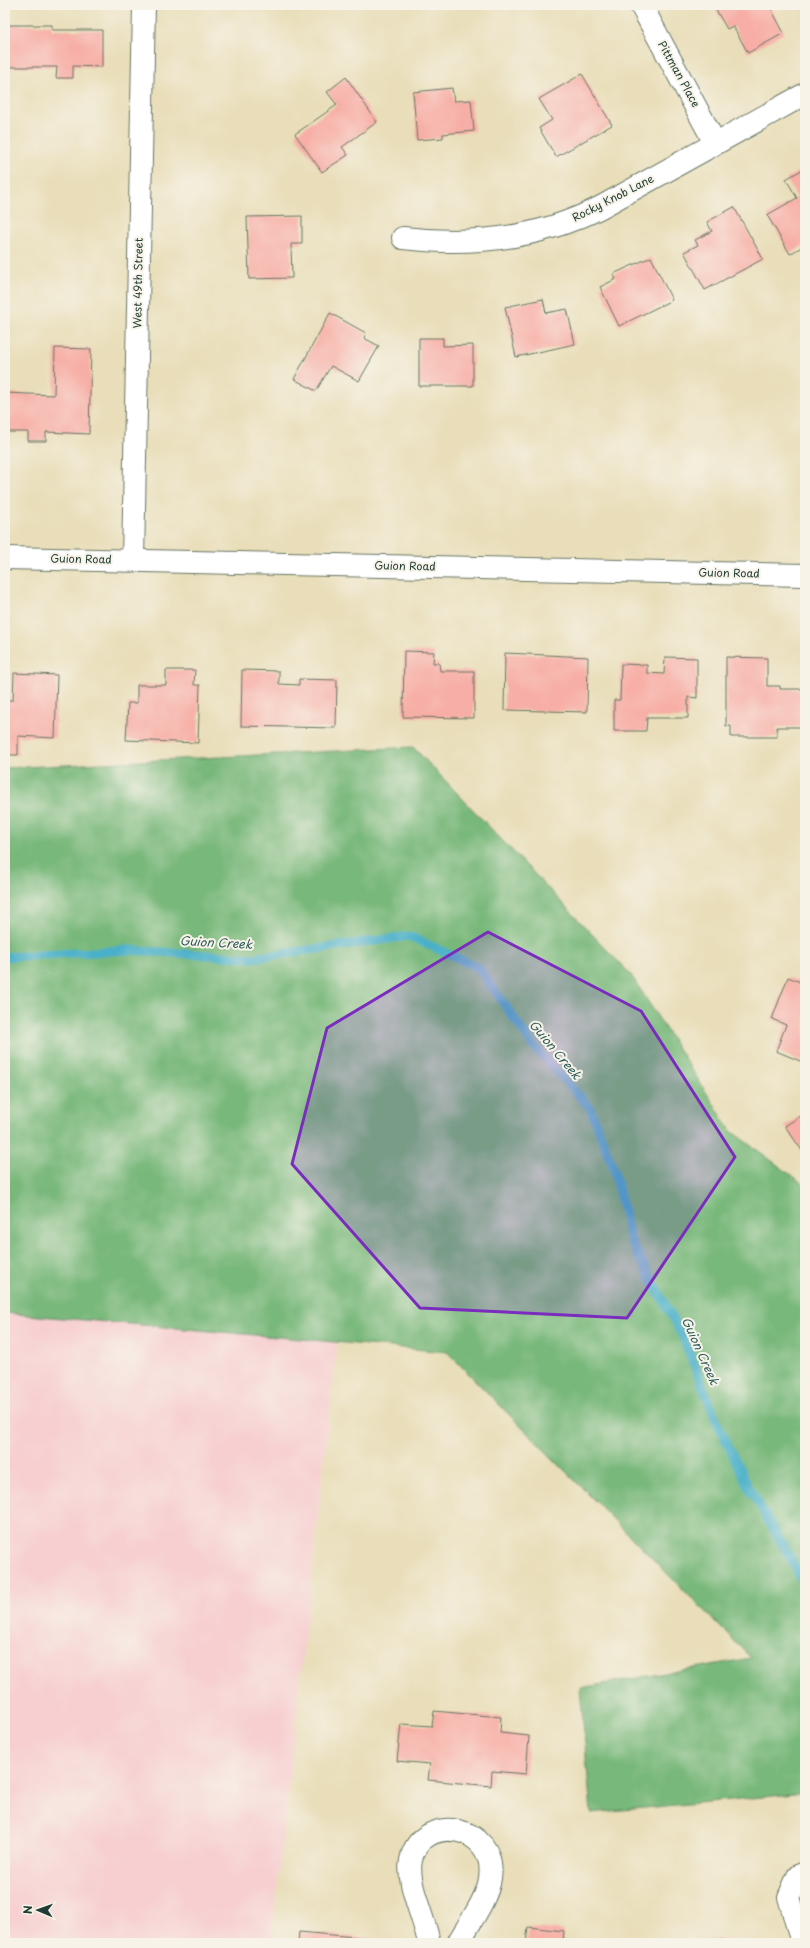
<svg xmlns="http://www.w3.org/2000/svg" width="810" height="1948" viewBox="0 0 810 1948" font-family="'Playpen Sans',sans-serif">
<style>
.built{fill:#f7cfd1}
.forest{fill:#78b87a;stroke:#4c7a57}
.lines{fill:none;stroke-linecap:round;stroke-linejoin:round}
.stream{stroke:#4ab0c9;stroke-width:9}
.building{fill:#f7aea6}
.minor-casing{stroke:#667563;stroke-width:24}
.tertiary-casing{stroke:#667563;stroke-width:24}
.minor{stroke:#fff;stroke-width:22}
.tertiary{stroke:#fff;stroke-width:22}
.marked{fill:#7b2cbf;fill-opacity:0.2;stroke:#7b2cbf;stroke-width:3;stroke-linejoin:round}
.labels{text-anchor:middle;stroke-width:4;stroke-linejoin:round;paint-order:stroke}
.street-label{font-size:11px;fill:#1f3d34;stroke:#f7f3e8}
.water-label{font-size:12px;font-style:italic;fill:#2a5a59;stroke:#f7f3e8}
</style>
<rect width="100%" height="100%" fill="#f7f3e8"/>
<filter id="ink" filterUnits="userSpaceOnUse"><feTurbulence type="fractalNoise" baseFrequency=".025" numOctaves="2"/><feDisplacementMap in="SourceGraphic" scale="8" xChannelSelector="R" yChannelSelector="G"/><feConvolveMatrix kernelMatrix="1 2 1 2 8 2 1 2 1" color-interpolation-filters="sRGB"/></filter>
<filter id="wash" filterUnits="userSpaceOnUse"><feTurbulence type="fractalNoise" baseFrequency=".012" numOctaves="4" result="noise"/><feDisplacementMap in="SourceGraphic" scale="16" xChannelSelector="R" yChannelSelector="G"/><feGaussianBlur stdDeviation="0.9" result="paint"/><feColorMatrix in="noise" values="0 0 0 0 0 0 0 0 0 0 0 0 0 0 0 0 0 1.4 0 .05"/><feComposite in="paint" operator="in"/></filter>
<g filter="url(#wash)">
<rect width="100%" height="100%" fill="#e9deb9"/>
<path class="built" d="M 5,1313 L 337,1342 L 271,1943 L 5,1943 Z"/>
<path class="forest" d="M 413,747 L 631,975 L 731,1131 L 805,1185 L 805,1793 L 591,1813 L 580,1688 L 751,1658 L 447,1352 L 5,1313 L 5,768 Z"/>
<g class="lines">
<path class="stream" d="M 5,957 L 129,950 L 253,958 L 409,936 L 479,968 L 531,1043 L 590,1108 L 614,1170 L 631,1242 L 681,1333 L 719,1427 L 748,1486 L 791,1559 L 805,1587"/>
</g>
<g id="blocks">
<path class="building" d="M 713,5 L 769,5 L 784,33 L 748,53 L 733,26 L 727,29 Z
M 7,25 L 52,25 L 52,30 L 102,30 L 102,67 L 73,66 L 73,78 L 56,78 L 57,67 L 7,67 Z
M 582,74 L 612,125 L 556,157 L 539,128 L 552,120 L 539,99 Z
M 346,77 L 377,122 L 342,147 L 348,155 L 322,172 L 295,134 L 337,105 L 327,92 Z
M 452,88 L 454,101 L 471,100 L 474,131 L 443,134 L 443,138 L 417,140 L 413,92 Z
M 805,168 L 805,245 L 790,254 L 767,215 L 797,198 L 786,179 Z
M 734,207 L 763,259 L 705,290 L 684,252 L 698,245 L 695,240 L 712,231 L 707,222 Z
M 302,216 L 302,244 L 291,244 L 292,278 L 249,279 L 247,217 Z
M 651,257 L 672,300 L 619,326 L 600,287 L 616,279 L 613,274 Z
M 543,299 L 546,313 L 567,309 L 575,344 L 516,357 L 505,307 Z
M 330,313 L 366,333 L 364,338 L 379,346 L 359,381 L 331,366 L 316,391 L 294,379 Z
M 419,338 L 443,338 L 443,346 L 473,345 L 473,386 L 419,386 Z
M 55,348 L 91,349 L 89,434 L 46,432 L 46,441 L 28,441 L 28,432 L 5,432 L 5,393 L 54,395 Z
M 404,651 L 434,652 L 433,663 L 439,663 L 440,671 L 474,671 L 474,718 L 403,717 Z
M 505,653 L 588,657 L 587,712 L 504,710 Z
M 665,657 L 697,658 L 697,698 L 688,697 L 688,718 L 647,718 L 646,731 L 614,731 L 614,700 L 620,700 L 621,664 L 647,665 L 647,673 L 664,674 Z
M 726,657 L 767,658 L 767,686 L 780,686 L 780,689 L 805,689 L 805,727 L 777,727 L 777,737 L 731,737 L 731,726 L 726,726 Z
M 166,670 L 195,670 L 194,685 L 200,685 L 198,743 L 126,740 L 128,703 L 137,703 L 137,685 L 166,685 Z
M 242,670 L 279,671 L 279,684 L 299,685 L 299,679 L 337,680 L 336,728 L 241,726 Z
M 14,673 L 57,675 L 55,738 L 18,736 L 18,755 L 5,755 L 5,700 L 13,700 Z
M 788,977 L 805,984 L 805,1063 L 776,1051 L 786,1025 L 772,1019 Z
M 805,1113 L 805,1155 L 785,1126 Z
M 434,1711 L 501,1717 L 500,1733 L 529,1736 L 526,1774 L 492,1771 L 491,1786 L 428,1780 L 430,1764 L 397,1761 L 401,1724 L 432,1726 Z
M 528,1927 L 564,1931 L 563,1943 L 526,1943 Z
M 299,1932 L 399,1941 L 398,1943 L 298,1943 Z
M 713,1939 L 737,1942 L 737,1943 L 713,1943 Z"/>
</g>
</g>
<g filter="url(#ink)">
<use href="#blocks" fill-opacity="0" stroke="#667563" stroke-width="1"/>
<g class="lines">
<defs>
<path id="minor" d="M 641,5 L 715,143
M 403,238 C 471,246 539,239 601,207 L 805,94
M 133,560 L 144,5
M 429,1943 C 425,1919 406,1883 411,1860 C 421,1812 498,1824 490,1878 C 488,1898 468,1925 458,1943
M 802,1943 L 789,1897 L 798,1876 L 805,1873"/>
<path id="tertiary" d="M 5,558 L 805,575"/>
</defs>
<use href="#minor" class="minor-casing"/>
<use href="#tertiary" class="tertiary-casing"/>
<use href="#minor" class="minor"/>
<use href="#tertiary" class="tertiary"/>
</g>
</g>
<path class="marked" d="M 488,932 L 641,1011 L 735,1157 L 627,1318 L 420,1308 L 292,1164 L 327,1028 Z"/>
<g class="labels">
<g class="street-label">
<text transform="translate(679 74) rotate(61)" y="4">Pittman Place</text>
<text transform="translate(613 198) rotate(-27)" y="4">Rocky Knob Lane</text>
<text transform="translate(138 283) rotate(-89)" y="4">West 49th Street</text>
<text transform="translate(81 559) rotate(1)" y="4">Guion Road</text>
<text transform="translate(405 566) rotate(1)" y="4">Guion Road</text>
<text transform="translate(729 573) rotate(1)" y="4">Guion Road</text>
</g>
<g class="water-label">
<text transform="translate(216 943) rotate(3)" y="4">Guion Creek</text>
<text transform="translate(555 1050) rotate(50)" y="4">Guion Creek</text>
<text transform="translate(700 1351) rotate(66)" y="4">Guion Creek</text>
</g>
</g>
<rect width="810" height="1948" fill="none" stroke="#f7f3e8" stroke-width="20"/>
<g transform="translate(38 1910) rotate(272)" stroke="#f7f3e8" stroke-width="3" paint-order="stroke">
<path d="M0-3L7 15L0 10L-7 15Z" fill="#1f3d34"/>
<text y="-6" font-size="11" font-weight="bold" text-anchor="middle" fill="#1f3d34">N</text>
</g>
</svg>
